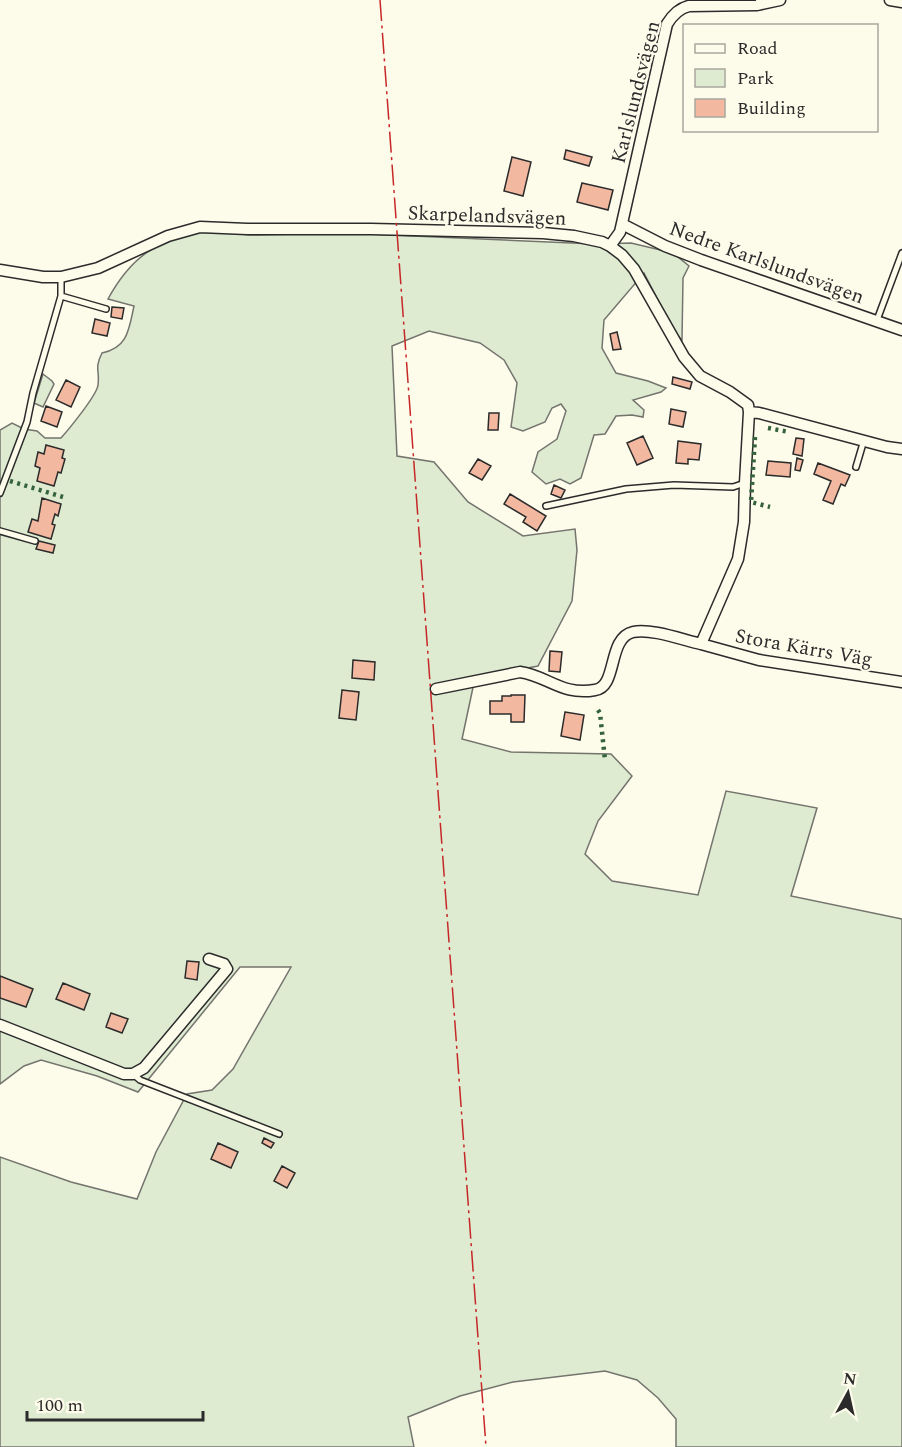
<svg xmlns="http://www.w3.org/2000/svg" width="902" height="1447" viewBox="0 0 902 1447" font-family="Spectral,serif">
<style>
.green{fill:#deebd1;stroke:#74746e;stroke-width:1.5}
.building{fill:#f2b8a0;stroke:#2b2b2b;stroke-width:1.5}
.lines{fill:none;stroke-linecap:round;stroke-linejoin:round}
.lane-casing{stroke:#2b2b2b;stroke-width:8}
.street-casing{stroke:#2b2b2b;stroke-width:13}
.lane{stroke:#fdfbea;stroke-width:5}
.street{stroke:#fdfbea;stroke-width:10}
.hedge{stroke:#34623c;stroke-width:4.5;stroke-dasharray:3 4.5;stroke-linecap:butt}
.power{stroke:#c62828;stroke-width:1.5;stroke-dasharray:21 4.5 3 4.5;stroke-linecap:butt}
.labels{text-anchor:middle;stroke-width:4.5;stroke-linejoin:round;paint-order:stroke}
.street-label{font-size:20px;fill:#2b2b2b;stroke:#fdfbea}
</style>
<rect width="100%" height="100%" fill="#fdfbea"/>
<path class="green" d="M 210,230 L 250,235 L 345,233 L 595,244 L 631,243 L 673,253 L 689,266 L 683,278 L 682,340 L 675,333 L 644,273 L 604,320 L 602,348 L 616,373 L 648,381 L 666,388 L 661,392 L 633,400 L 644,410 L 643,417 L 632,415 L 616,416 L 605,434 L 594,435 L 581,478 L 570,484 L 560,479 L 546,484 L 532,472 L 538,452 L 557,439 L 566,411 L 561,404 L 552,408 L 545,422 L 523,431 L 511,427 L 517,383 L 504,360 L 480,343 L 429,331 L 392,346 L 397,456 L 434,462 L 468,502 L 523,536 L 575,529 L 577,550 L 572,601 L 538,666 L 475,678 L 462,739 L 511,752 L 611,754 L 632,776 L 598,821 L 585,854 L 612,881 L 698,895 L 726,791 L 817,808 L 791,896 L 902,919 L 902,1447 L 676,1447 L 676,1419 L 658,1398 L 637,1380 L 605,1371 L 513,1382 L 460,1396 L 408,1417 L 414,1447 L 0,1447 L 0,1157 L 71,1182 L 137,1199 L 156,1152 L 187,1094 L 212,1090 L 233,1069 L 291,967 L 240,967 L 138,1092 L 97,1076 L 41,1060 L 24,1066 L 0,1084 L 0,430 L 12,423 L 24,429 L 37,431 L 45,438 L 61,438 C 69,429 97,395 98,385 C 100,370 94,369 102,353 C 128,348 129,329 134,306 L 108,299 C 133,253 160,239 210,230 Z
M 43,374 L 52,381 L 54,384 L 43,407 L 34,403 Z"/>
<path class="building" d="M 566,150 L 592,157 L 589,166 L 564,159 Z
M 512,157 L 531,162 L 523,196 L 504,191 Z
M 582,183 L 613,190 L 608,210 L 577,202 Z
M 112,307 L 124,308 L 122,319 L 111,317 Z
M 95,319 L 110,323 L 107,336 L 92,333 Z
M 617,332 L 621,349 L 613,350 L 610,334 Z
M 673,377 L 692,382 L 690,389 L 672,384 Z
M 66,380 L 80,387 L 71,407 L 56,400 Z
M 46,406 L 62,412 L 57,427 L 41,421 Z
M 671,409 L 686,412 L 683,427 L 669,424 Z
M 489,413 L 499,413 L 498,430 L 488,430 Z
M 643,436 L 653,458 L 637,465 L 627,443 Z
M 796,438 L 804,439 L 802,456 L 793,454 Z
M 678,441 L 701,444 L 699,460 L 688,459 L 688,464 L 676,463 Z
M 46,445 L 64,450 L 62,458 L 65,459 L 61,473 L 58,472 L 54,486 L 37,481 L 40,468 L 35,466 L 38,452 L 44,454 Z
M 797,458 L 803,460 L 800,471 L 795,470 Z
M 478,459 L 491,466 L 482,480 L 469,473 Z
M 768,461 L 791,463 L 790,477 L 766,475 Z
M 818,463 L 850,475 L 845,486 L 841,484 L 833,504 L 823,500 L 831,481 L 814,474 Z
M 554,485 L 565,490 L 561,498 L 551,494 Z
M 510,494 L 546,516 L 537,531 L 523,522 L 526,517 L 504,504 Z
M 42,498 L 61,504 L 58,516 L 55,514 L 52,524 L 55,525 L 51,539 L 28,532 L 32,519 L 38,521 Z
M 39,541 L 55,545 L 53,553 L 36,549 Z
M 550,651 L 562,652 L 560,672 L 549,671 Z
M 353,660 L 375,662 L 374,680 L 352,678 Z
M 342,690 L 359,692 L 356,720 L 339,718 Z
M 511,695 L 525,695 L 524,722 L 511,722 L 511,714 L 490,714 L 490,701 L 502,701 L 502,696 L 511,696 Z
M 565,712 L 584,715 L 580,740 L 561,736 Z
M 187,961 L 199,962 L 197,980 L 185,978 Z
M 0,976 L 33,989 L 26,1007 L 0,998 Z
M 63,983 L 90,994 L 84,1010 L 56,999 Z
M 111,1013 L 128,1019 L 122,1033 L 106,1027 Z
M 264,1138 L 274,1143 L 271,1148 L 262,1143 Z
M 218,1143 L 238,1152 L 231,1168 L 211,1159 Z
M 282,1166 L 295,1173 L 287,1188 L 274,1181 Z"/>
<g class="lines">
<defs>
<path id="lane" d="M 61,296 L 106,309
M 877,320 L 902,253
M 856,467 L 864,440
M 0,493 L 27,422 L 33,393 L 61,296 L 61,277
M 546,506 L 626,489 L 674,485 L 733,487 L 745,483
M 0,531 L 35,541
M 133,1074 L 140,1080 L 279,1134"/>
<path id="street" d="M 890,0 L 902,2
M 622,224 L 665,246 L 701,260 L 902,330
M 610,246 L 620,232 L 667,24 C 672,16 680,8 689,6 L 757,5 L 780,0
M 0,270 L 43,277 L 61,277 L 98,268 L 168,236 L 200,227 L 247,229 L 371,229 L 543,233 L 574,236 L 602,242 L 610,246 L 622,255 L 634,269 L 684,357 L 700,376 L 730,392 L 748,405 L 749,412 L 759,413 L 887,447 L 902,449
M 701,644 L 759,660 L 902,682
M 436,689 L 520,672 C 548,676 562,696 595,690 C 618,687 607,638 633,632 C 651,628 683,640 701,644 L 738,559 L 744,522 L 745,483 L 749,412
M 0,1025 L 124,1074 L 133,1074 L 144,1068 L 227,969 L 224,964 L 209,959"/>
</defs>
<use href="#lane" class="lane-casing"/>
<use href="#street" class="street-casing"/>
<use href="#lane" class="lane"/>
<use href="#street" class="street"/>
<path class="hedge" d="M 768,428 L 789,432
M 755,437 L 751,502 L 770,507
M 10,481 L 63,497
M 598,710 L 600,713 L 605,760"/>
<path class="power" d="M 380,0 L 486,1447"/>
</g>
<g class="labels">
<g class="street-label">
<text transform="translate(635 92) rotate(-76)" y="7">Karlslundsvägen</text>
<text transform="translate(487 215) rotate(2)" y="7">Skarpelandsvägen</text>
<text transform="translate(767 262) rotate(20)" y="7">Nedre Karlslundsvägen</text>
<text transform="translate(804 647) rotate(10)" y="7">Stora Kärrs Väg</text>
</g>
</g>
<rect x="683" y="24" width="195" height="108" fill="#fdfbea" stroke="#a9a89e" stroke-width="1.5"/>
<rect x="695" y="44" width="30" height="9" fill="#fdfbea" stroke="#a9a89e" stroke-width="1.5"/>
<text x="737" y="54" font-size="18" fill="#2b2b2b">Road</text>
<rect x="695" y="69" width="30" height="18" fill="#deebd1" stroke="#a9a89e" stroke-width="1.5"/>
<text x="737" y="84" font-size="18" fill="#2b2b2b">Park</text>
<rect x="695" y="99" width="30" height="18" fill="#f2b8a0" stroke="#a9a89e" stroke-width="1.5"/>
<text x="737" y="114" font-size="18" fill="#2b2b2b">Building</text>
<g transform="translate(848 1393) rotate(8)" stroke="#fdfbea" stroke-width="4.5" paint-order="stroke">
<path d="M0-4.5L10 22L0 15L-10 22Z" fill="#2b2b2b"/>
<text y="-9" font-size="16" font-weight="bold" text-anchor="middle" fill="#2b2b2b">N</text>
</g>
<path d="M27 1411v9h176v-9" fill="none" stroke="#2b2b2b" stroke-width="3"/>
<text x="36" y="1411" font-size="18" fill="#2b2b2b" stroke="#fdfbea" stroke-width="4.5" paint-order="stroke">100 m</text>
</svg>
